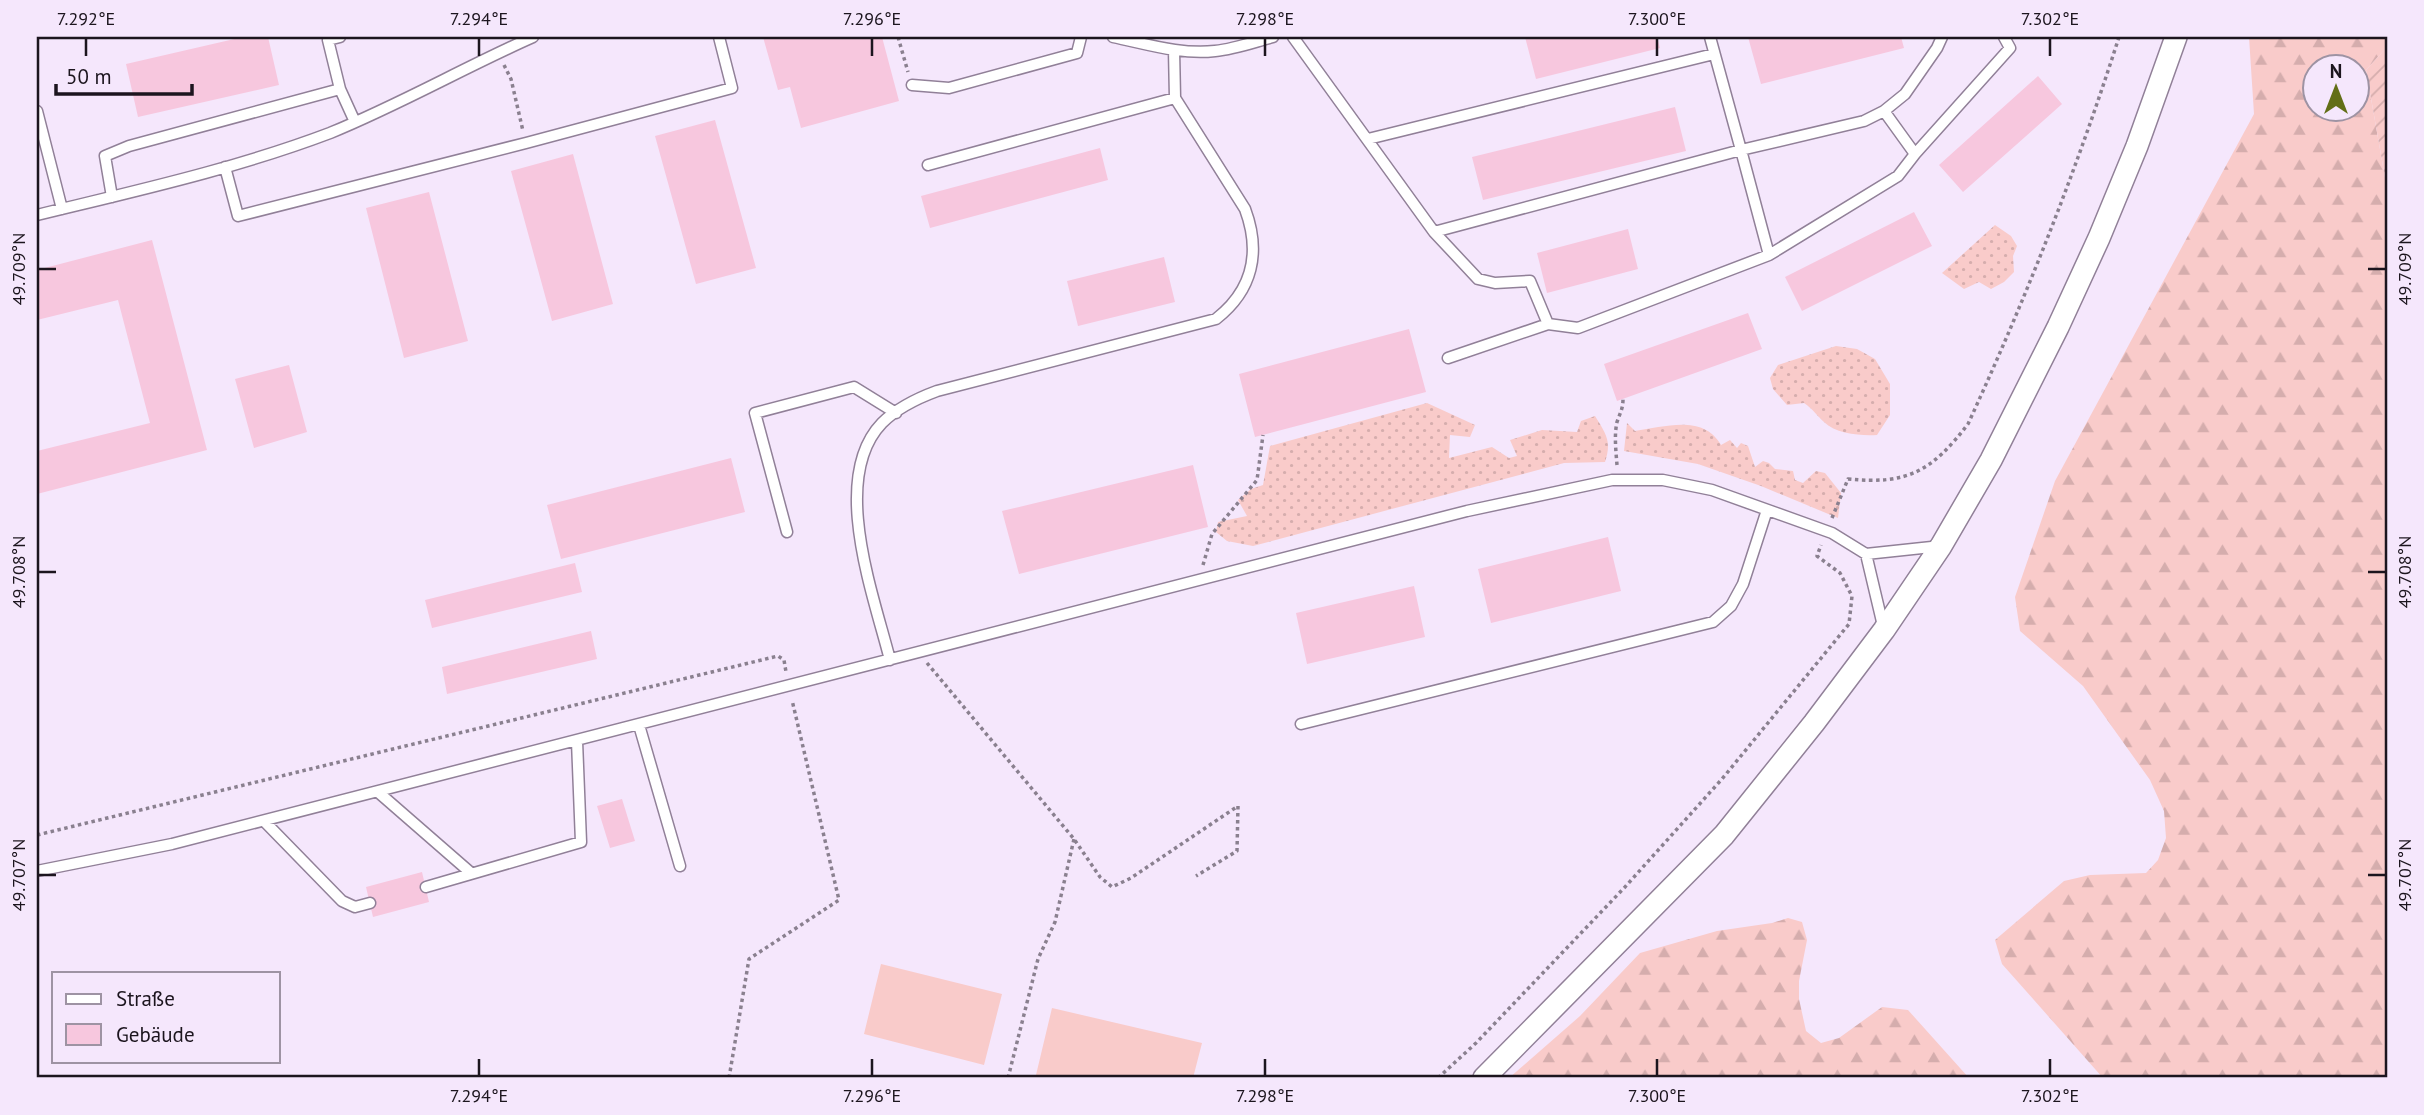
<svg xmlns="http://www.w3.org/2000/svg" width="2424" height="1115" viewBox="0 0 2424 1115" font-family="'PT Sans',sans-serif">
<style>
.grass{fill:url(#grass-dots)}
.forest{fill:url(#forest-firs);fill-rule:evenodd}
.garden{fill:url(#garden-furrows)}
.pitch{fill:#f9cbca}
.building{fill:#f7c7de}
.lines{fill:none;stroke-linecap:round;stroke-linejoin:round}
.lane-casing{stroke:#918098;stroke-width:13}
.street-casing{stroke:#918098;stroke-width:24}
.path{stroke:#8a808f;stroke-width:3.5;stroke-dasharray:3.5 3.5;stroke-linecap:butt}
.lane{stroke:#fff;stroke-width:10}
.street{stroke:#fff;stroke-width:21}
.ticks{fill:none;stroke:#1c151e;stroke-width:2.5}
.neatline{fill:none;stroke:#1c151e;stroke-width:2.5}
.ticks-label{font-size:18px;text-anchor:middle;fill:#1c151e}
</style>
<defs>
<pattern id="grass-dots" width="8" height="8" patternUnits="userSpaceOnUse" patternTransform="scale(1.75)"><rect width="8" height="8" fill="#f9cbca"/><path d="M2 2h.1M6 6h.1" fill="none" stroke="#d5adad" stroke-width="1.8" stroke-linecap="round"/></pattern>
<pattern id="forest-firs" width="22" height="20" patternUnits="userSpaceOnUse" patternTransform="scale(1.75)"><rect width="22" height="20" fill="#f9cbca"/><path d="M5 1l3.5 6h-7zM16 11l3.5 6h-7z" fill="#d5adad"/></pattern>
<pattern id="garden-furrows" width="10" height="10" patternUnits="userSpaceOnUse" patternTransform="scale(1.75)"><rect width="10" height="10" fill="#f9cbca"/><path d="M-1 1l2-2M0 10L10 0M9 11l2-2" fill="none" stroke="#d5adad"/></pattern>
</defs>
<rect width="100%" height="100%" fill="#f5e7fc"/>
<path class="grass" d="M 1995,225 L 2011,236 L 2017,246 L 2013,256 L 2014,272 L 2004,282 L 1991,289 L 1979,282 L 1964,289 L 1942,273 Z
M 1836,346 L 1857,349 L 1875,359 L 1890,384 L 1890,415 L 1877,435 C 1861,436 1836,434 1824,422 C 1817,416 1813,409 1804,403 L 1787,405 L 1773,389 L 1770,378 L 1778,365 Z
M 1427,403 L 1475,425 L 1470,437 L 1450,435 L 1449,458 L 1492,447 L 1509,458 L 1517,456 L 1510,440 L 1542,430 L 1577,432 L 1581,421 L 1595,416 C 1606,434 1612,441 1605,462 L 1564,463 L 1253,546 L 1227,541 L 1216,532 L 1218,522 L 1247,516 L 1238,500 L 1251,489 L 1263,485 L 1270,446 Z
M 1627,423 L 1635,431 C 1665,427 1703,414 1721,445 L 1730,440 L 1737,448 L 1741,443 L 1748,446 L 1755,467 L 1763,461 L 1769,463 L 1775,469 L 1793,471 L 1795,480 L 1803,483 L 1816,471 L 1825,473 L 1841,493 L 1838,518 L 1761,486 L 1698,464 L 1624,451 Z"/>
<path class="forest" d="M 2249,37 L 2387,37 L 2387,47 L 2366,70 L 2387,189 L 2387,1078 L 2103,1078 L 2002,964 L 1995,940 L 2064,881 L 2090,875 L 2146,873 L 2158,860 L 2166,838 L 2164,811 L 2150,780 L 2083,686 L 2020,631 L 2015,597 L 2055,481 L 2254,114 ZM 2316,66 L 2358,66 L 2358,108 L 2316,108 Z
M 1788,918 L 1802,922 L 1807,940 L 1799,981 L 1799,999 L 1806,1031 L 1821,1043 L 1839,1038 L 1882,1007 L 1908,1010 L 1969,1078 L 1509,1078 L 1580,1016 L 1640,953 L 1717,931 L 1772,923 Z"/>
<path class="garden" d="M 2387,47 L 2387,189 L 2366,70 Z"/>
<path class="pitch" d="M 881,964 L 1002,994 L 984,1065 L 864,1034 Z
M 1052,1008 L 1202,1043 L 1193,1078 L 1050,1078 L 1036,1075 Z"/>
<path class="building" d="M 243,37 L 268,37 L 279,85 L 138,117 L 126,64 Z
M 763,37 L 882,37 L 899,101 L 801,128 L 790,87 L 778,90 Z
M 1525,37 L 1657,37 L 1660,48 L 1536,79 Z
M 1748,37 L 1901,37 L 1904,48 L 1761,84 Z
M 2038,76 L 2062,104 L 1963,192 L 1939,165 Z
M 1675,107 L 1686,151 L 1483,200 L 1472,157 Z
M 715,120 L 756,268 L 696,284 L 655,136 Z
M 1100,148 L 1108,180 L 930,228 L 921,196 Z
M 573,154 L 613,304 L 552,321 L 511,171 Z
M 429,192 L 468,341 L 404,358 L 366,208 Z
M 1914,212 L 1932,246 L 1802,311 L 1785,277 Z
M 1628,229 L 1638,269 L 1547,293 L 1537,253 Z
M 152,240 L 207,450 L 37,494 L 37,451 L 150,423 L 118,300 L 37,320 L 37,270 Z
M 1164,257 L 1175,302 L 1078,326 L 1067,281 Z
M 1748,313 L 1762,349 L 1617,401 L 1604,364 Z
M 1409,329 L 1426,392 L 1255,437 L 1239,374 Z
M 289,365 L 307,432 L 254,448 L 235,379 Z
M 731,458 L 745,512 L 561,559 L 547,505 Z
M 1193,465 L 1208,527 L 1019,574 L 1002,511 Z
M 1608,537 L 1621,591 L 1491,623 L 1478,569 Z
M 575,563 L 582,592 L 432,628 L 425,600 Z
M 1414,586 L 1425,637 L 1307,664 L 1296,613 Z
M 591,631 L 597,659 L 447,694 L 442,667 Z
M 622,799 L 635,841 L 610,848 L 597,806 Z
M 422,872 L 429,902 L 373,917 L 366,887 Z"/>
<g class="lines">
<defs>
<path id="lane" d="M 1113,37 C 1147,44 1181,55 1215,51 C 1235,49 1254,42 1273,37
M 1293,37 L 1434,232 L 1741,150 L 1710,37
M 912,85 L 949,88 L 1077,53 L 1081,37
M 340,89 L 355,122
M 37,111 L 62,209
M 1884,111 L 1915,154
M 1368,139 L 1714,54
M 928,165 L 1175,98
M 225,167 L 238,216 L 526,143 L 732,88 L 719,37
M 112,197 L 105,156 L 129,146 L 340,89 L 328,40 L 340,37
M 37,215 C 135,191 235,169 330,133 C 399,105 465,67 533,37
M 1434,232 L 1478,279 L 1495,283 L 1530,281 L 1548,324 L 1448,358
M 1769,255 L 1741,150 L 1864,121 L 1884,111 L 1905,94 L 1937,48 L 1942,37
M 1548,324 L 1578,328 L 1769,255 L 1898,176 L 1915,154 L 2010,48 L 2004,37
M 787,532 L 755,413 L 854,387 L 896,413
M 1884,630 L 1866,554 L 1941,546
M 890,660 C 874,596 829,478 882,423 C 897,408 918,398 937,391 L 1216,319 C 1253,290 1261,252 1245,209 L 1175,98 L 1174,50
M 1301,724 L 1713,622 L 1731,606 L 1743,584 L 1767,510
M 639,725 L 680,866
M 378,792 L 471,873
M 264,821 L 342,901 L 355,907 L 370,903
M 37,871 L 172,844 L 1467,511 L 1612,480 L 1663,480 L 1712,490 L 1832,533 L 1866,554
M 426,887 L 581,842 L 577,741"/>
<path id="street" d="M 1484,1078 L 1724,835 L 1814,723 L 1884,630 L 1941,546 L 1991,460 L 2058,327 L 2099,238 L 2137,146 L 2176,37"/>
</defs>
<use href="#lane" class="lane-casing"/>
<use href="#street" class="street-casing"/>
<path class="path" d="M 898,37 L 908,72
M 504,65 L 511,79 L 523,131
M 1617,465 C 1616,452 1614,435 1617,422 C 1620,413 1623,409 1623,399
M 1832,518 L 1848,479 C 1908,485 1932,471 1968,424 C 2026,298 2077,169 2119,37
M 1203,565 L 1212,534 L 1257,480 L 1263,435
M 927,663 L 1074,839 L 1100,877 L 1112,887 L 1131,878 L 1238,806 L 1237,851 L 1196,876
M 37,835 L 778,656 L 784,660 L 786,672
M 729,1078 L 749,959 L 839,900 L 792,700
M 1008,1078 L 1038,959 L 1055,922 L 1074,839
M 1438,1078 L 1476,1043 L 1625,887 L 1722,779 L 1849,624 L 1852,596 L 1840,573 L 1817,556 L 1821,545"/>
<use href="#lane" class="lane"/>
<use href="#street" class="street"/>
</g>
<path class="ticks" d="M 86,38 L 86,56M 479,38 L 479,56M 872,38 L 872,56M 1265,38 L 1265,56M 1657,38 L 1657,56M 2050,38 L 2050,56M 38,269 L 56,269M 2368,269 L 2386,269M 38,572 L 56,572M 2368,572 L 2386,572M 38,875 L 56,875M 2368,875 L 2386,875M 479,1059 L 479,1076M 872,1059 L 872,1076M 1265,1059 L 1265,1076M 1657,1059 L 1657,1076M 2050,1059 L 2050,1076"/>
<rect width="2424" height="1115" fill="none" stroke="#f5e7fc" stroke-width="77"/>
<rect x="52" y="972" width="228" height="91" fill="#f5e7fc" stroke="#9e93a3" stroke-width="2"/>
<rect x="66" y="994" width="35" height="10" fill="#ffffff" stroke="#9e93a3" stroke-width="2"/>
<text x="116" y="1006" font-size="21" fill="#1c151e">Straße</text>
<rect x="66" y="1024" width="35" height="21" fill="#f7c7de" stroke="#9e93a3" stroke-width="2"/>
<text x="116" y="1042" font-size="21" fill="#1c151e">Gebäude</text>
<g transform="translate(2336 88)"><circle r="33" fill="#f5e7fc" stroke="#9e93a3" stroke-width="2"/>
<path d="M0-5L12 26L0 18L-12 26Z" fill="#626e16"/>
<text y="-10" font-size="19" font-weight="bold" text-anchor="middle" fill="#1c151e">N</text>
</g>
<path d="M56 84v10h136v-10" fill="none" stroke="#1c151e" stroke-width="3.5"/>
<text x="66" y="84" font-size="21" fill="#1c151e" stroke="#f5e7fc" stroke-width="5" paint-order="stroke">50 m</text>
<rect x="38" y="38" width="2348" height="1038" class="neatline"/>
<g class="ticks-label">
<text x="86" y="25">7.292°E</text>
<text x="479" y="25">7.294°E</text>
<text x="872" y="25">7.296°E</text>
<text x="1265" y="25">7.298°E</text>
<text x="1657" y="25">7.300°E</text>
<text x="2050" y="25">7.302°E</text>
<text transform="translate(19 269) rotate(-90)" y="6">49.709°N</text>
<text transform="translate(2405 269) rotate(-90)" y="6">49.709°N</text>
<text transform="translate(19 572) rotate(-90)" y="6">49.708°N</text>
<text transform="translate(2405 572) rotate(-90)" y="6">49.708°N</text>
<text transform="translate(19 875) rotate(-90)" y="6">49.707°N</text>
<text transform="translate(2405 875) rotate(-90)" y="6">49.707°N</text>
<text x="479" y="1102">7.294°E</text>
<text x="872" y="1102">7.296°E</text>
<text x="1265" y="1102">7.298°E</text>
<text x="1657" y="1102">7.300°E</text>
<text x="2050" y="1102">7.302°E</text>
</g>
</svg>
